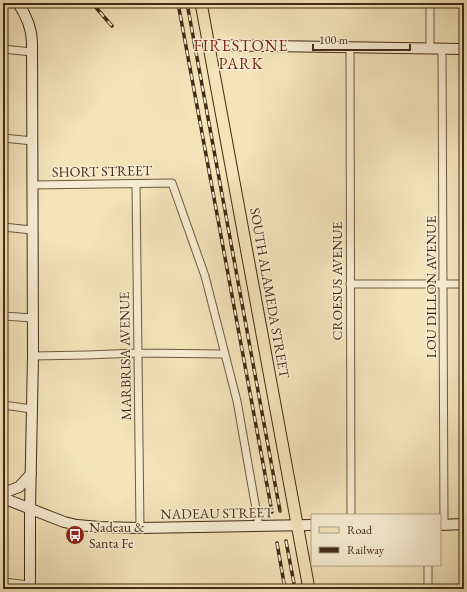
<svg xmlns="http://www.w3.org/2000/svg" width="467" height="592" viewBox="0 0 467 592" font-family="'EB Garamond',serif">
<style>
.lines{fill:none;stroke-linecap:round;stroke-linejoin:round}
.street-casing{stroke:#6e583e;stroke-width:9}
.secondary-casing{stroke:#422a15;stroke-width:12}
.primary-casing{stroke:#422a15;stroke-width:13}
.street{stroke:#f7edd2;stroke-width:7}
.secondary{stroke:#f7edd2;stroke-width:10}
.primary{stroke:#f3e4ba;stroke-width:11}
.rail-casing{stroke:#422a15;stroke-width:3.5}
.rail{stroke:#f7edd2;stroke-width:2;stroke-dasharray:6;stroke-linecap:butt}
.labels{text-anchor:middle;stroke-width:3;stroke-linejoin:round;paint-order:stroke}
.street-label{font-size:14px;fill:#422a15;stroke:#f7edd2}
.poi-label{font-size:14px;fill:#422a15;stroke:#f7edd2;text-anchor:start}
.quarter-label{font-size:16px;letter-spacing:1px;fill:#7a1f14;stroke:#f7edd2}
</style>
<rect width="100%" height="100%" fill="#f3e4ba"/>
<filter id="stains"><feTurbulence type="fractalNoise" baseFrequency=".005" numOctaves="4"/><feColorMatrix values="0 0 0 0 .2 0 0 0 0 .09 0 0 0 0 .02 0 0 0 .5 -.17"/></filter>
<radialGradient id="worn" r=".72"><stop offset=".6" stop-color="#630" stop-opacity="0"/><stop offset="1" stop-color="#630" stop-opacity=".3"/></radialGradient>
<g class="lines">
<defs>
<path id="street" d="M 430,3 L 430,48
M 350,48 L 351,515
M 3,49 L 32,52
M 442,49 L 444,525
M 3,138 L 33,141
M 136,184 L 140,528
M 32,185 L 172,183 L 205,276 L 237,401 L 259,526
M 3,227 L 32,230
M 350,284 L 464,284
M 3,316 L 33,318
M 33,356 L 87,355 L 138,353 L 225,354
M 3,405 L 32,409
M 428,565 L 428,589
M 3,582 L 30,585"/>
<path id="secondary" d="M 18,3 C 26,15 32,29 32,43 L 33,356 L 30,509 L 30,589
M 208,45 L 464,49
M 3,493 L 19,487 L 31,474
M 3,498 L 64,522 L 77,525 L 99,527 L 140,528 L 312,525
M 440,525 L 464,524"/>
<path id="primary" d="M 201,3 L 309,589"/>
</defs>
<use href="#street" class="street-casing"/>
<use href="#secondary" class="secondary-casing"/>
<use href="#primary" class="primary-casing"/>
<use href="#street" class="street"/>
<use href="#secondary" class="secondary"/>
<use href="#primary" class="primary"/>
<defs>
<path id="rail" d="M 92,3 L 112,26
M 178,3 L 272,512
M 187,3 L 280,511
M 286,541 L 295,589
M 277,543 L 285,589"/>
</defs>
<use href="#rail" class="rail-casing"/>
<use href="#rail" class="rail"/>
</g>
<defs>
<symbol id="bus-disc" viewBox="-11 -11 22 22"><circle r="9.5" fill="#8f2418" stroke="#f7edd2"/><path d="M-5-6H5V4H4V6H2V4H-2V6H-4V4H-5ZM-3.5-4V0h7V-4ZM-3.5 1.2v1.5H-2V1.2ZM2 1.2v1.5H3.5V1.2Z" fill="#fff"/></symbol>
</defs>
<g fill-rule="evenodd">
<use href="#bus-disc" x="64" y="524" width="22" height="22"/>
</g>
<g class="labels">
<g class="street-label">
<text transform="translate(102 171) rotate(-1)" y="5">SHORT STREET</text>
<text transform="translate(337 281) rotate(-90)" y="5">CROESUS AVENUE</text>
<text transform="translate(431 287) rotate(-90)" y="5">LOU DILLON AVENUE</text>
<text transform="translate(270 293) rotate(80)" y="5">SOUTH ALAMEDA STREET</text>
<text transform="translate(125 356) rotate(-91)" y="5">MARBRISA AVENUE</text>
<text transform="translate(217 513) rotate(-1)" y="5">NADEAU STREET</text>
</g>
<g class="poi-label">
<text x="89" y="532">Nadeau &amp;<tspan x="89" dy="16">Santa Fe</tspan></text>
</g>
<g class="quarter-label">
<text x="241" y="51">FIRESTONE<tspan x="241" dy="18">PARK</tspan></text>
</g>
</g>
<rect width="467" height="592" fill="none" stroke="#f3e4ba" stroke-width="16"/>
<rect x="4" y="4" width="459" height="584" fill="none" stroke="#422a15" stroke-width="2"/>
<rect x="8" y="8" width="451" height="576" fill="none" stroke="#422a15"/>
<rect x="311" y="514" width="130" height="52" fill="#f7edd2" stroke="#af9f86"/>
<rect x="319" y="527" width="20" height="6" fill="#f3e4ba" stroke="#af9f86"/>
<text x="347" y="534" font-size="12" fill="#422a15">Road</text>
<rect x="319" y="547" width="20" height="6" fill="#422a15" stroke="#af9f86"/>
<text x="347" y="554" font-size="12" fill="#422a15">Railway</text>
<path d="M313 44v6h97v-6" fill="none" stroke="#422a15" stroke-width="2"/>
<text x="319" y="44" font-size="12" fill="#422a15" stroke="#f7edd2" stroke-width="3" paint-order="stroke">100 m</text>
<rect width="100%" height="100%" filter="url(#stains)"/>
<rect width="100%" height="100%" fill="url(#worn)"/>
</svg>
